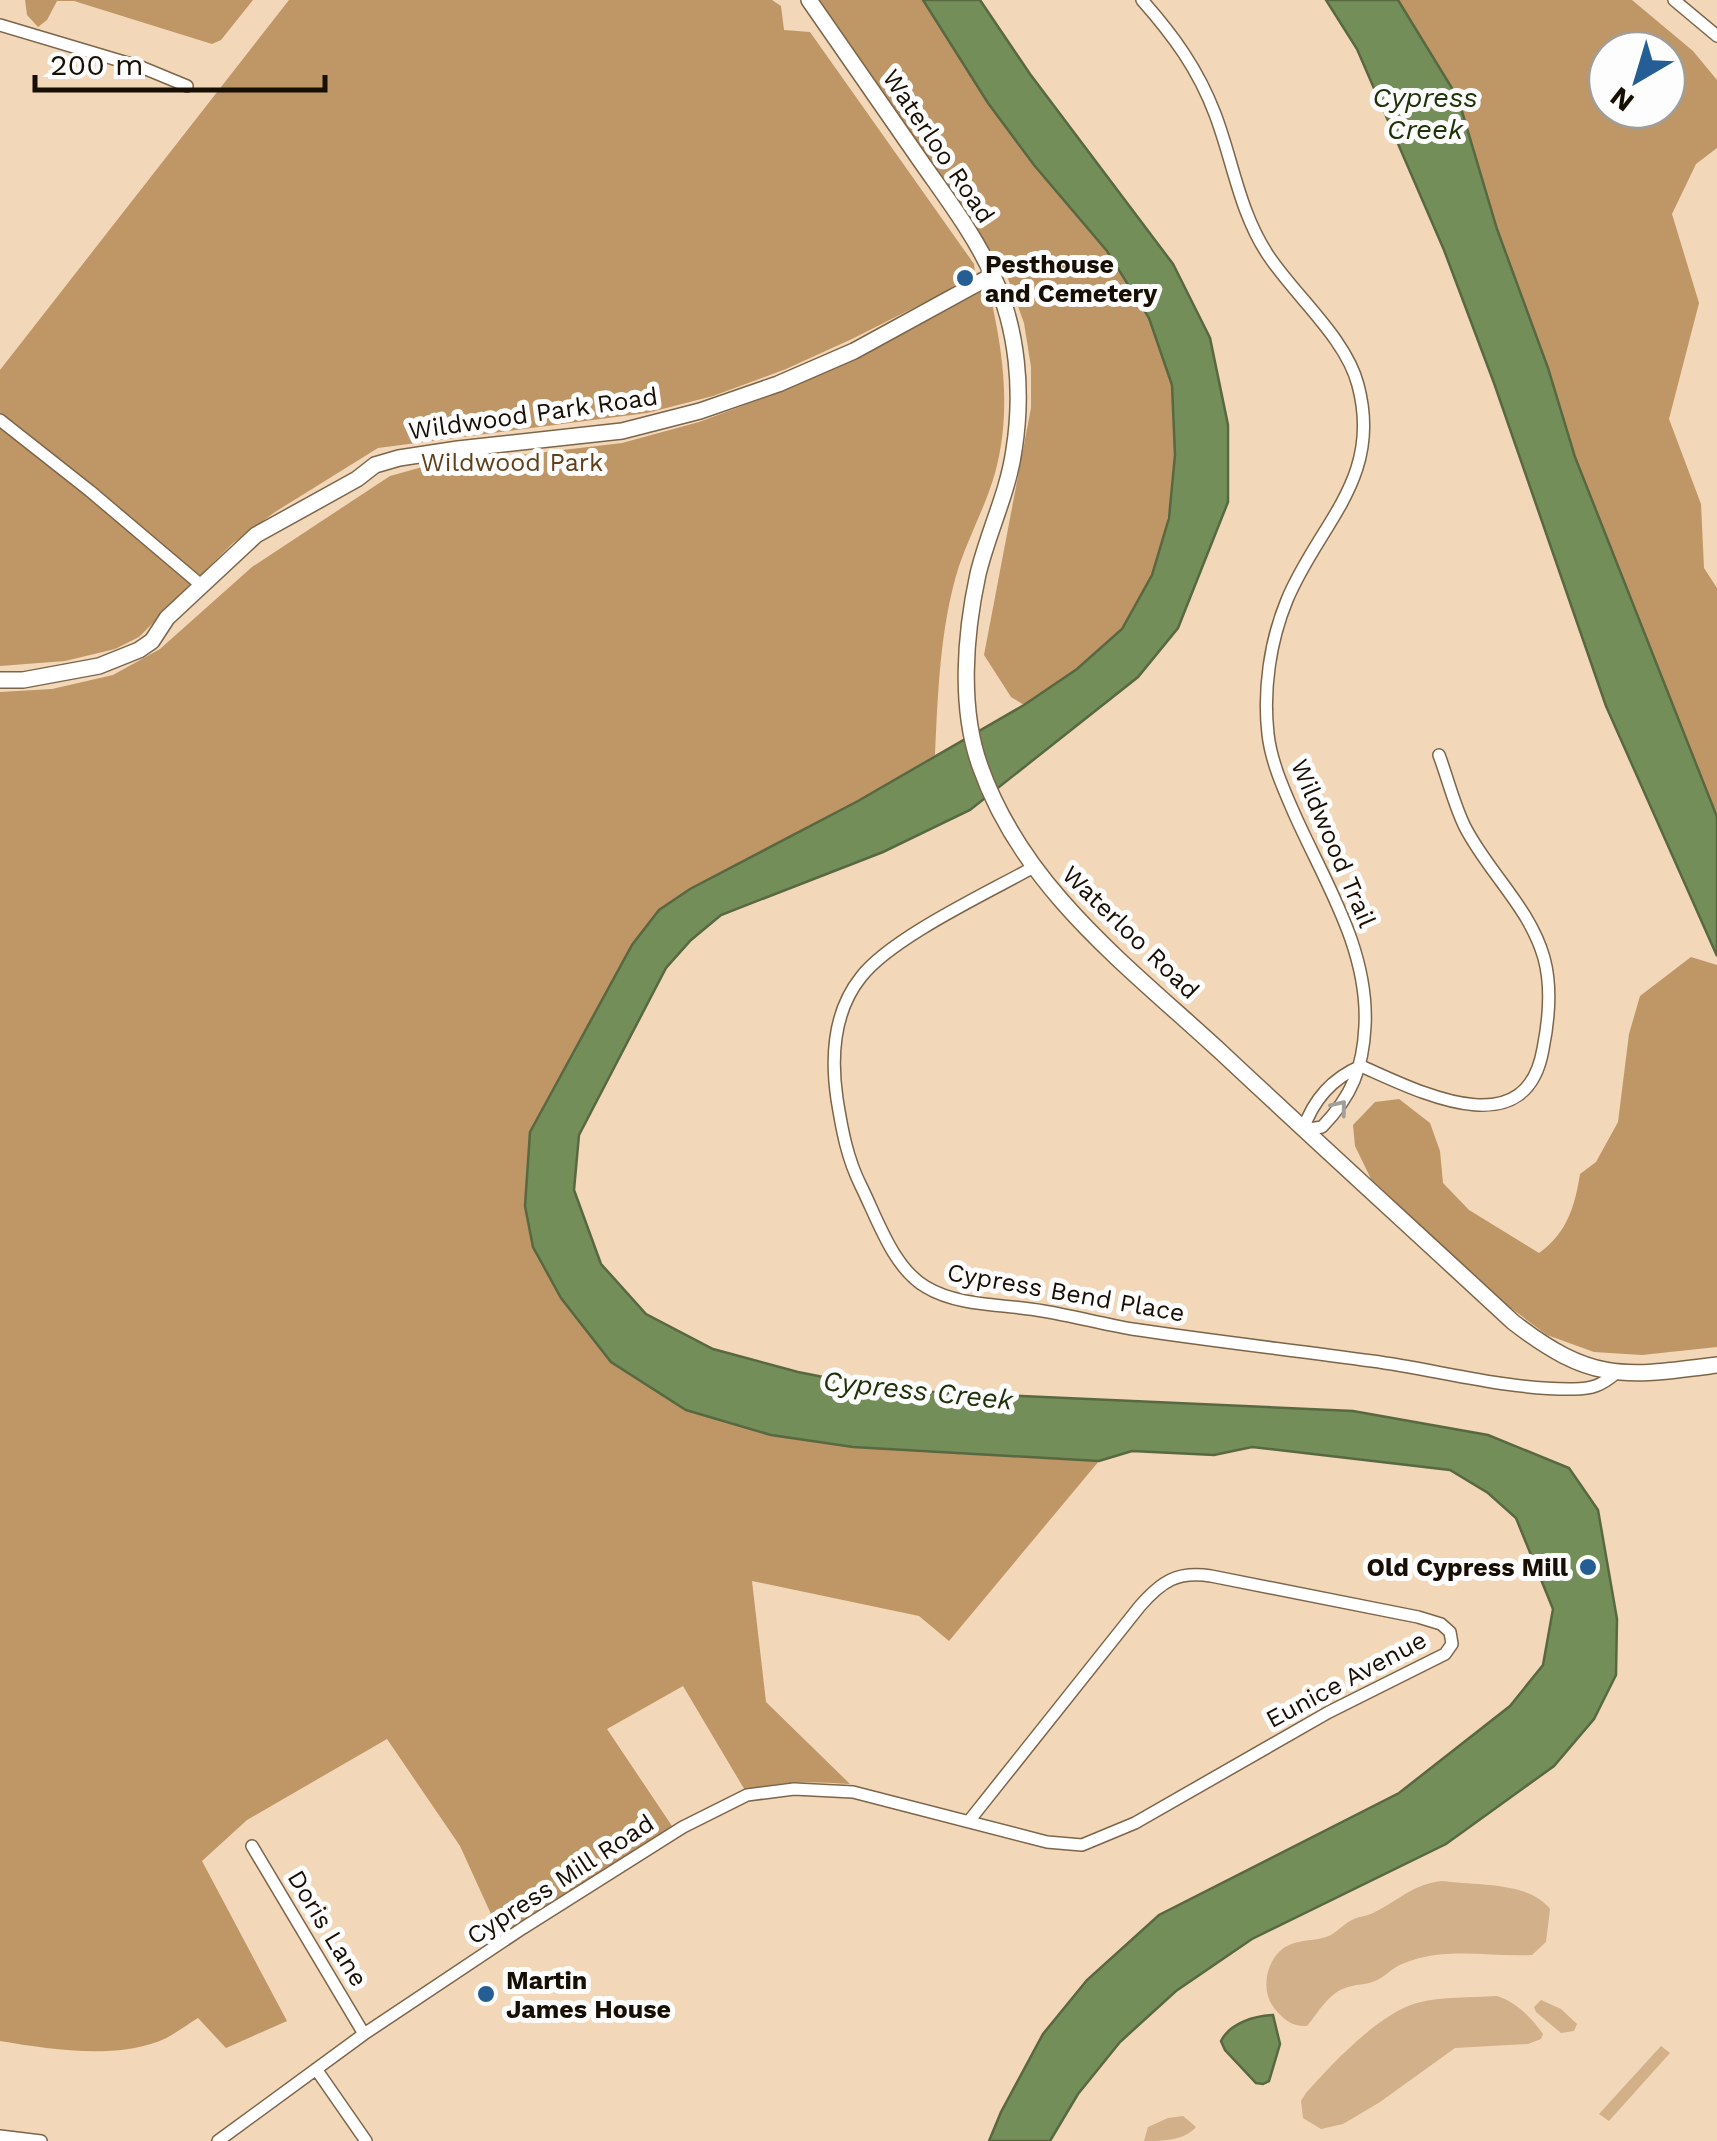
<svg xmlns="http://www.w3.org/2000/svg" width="1717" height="2141" viewBox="0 0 1717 2141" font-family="'Work Sans',sans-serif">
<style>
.green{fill:#d1b08a}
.forest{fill:#bf9666;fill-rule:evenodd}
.water{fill:#748e5a;stroke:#586840;stroke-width:2.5}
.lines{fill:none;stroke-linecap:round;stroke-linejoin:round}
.minor-casing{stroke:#7d654a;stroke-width:14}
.tertiary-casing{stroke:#7d654a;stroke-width:18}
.minor{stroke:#fff;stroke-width:11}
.tertiary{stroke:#fff;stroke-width:15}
.oneway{stroke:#a29f9b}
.poi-dot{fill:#245e95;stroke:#fdfdfd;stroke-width:4}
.labels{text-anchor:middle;stroke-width:10;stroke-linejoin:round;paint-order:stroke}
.street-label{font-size:25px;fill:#170e04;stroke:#fdfdfd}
.poi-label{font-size:25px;font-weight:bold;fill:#170e04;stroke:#fdfdfd;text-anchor:start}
.park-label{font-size:25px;fill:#5e401b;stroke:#fdfdfd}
.water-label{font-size:28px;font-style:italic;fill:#203209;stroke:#fdfdfd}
</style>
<rect width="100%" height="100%" fill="#f2d7b8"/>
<path class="green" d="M 1443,1881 C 1475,1886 1529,1881 1550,1909 L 1546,1942 L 1532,1955 C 1489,1957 1443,1946 1402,1964 C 1392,1968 1385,1977 1375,1981 C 1366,1985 1355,1984 1345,1988 C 1328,1994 1318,2013 1307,2026 C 1293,2027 1284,2020 1275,2009 C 1261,1993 1265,1965 1280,1951 C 1296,1937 1314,1943 1331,1935 C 1338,1931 1344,1924 1350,1921 C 1358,1916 1365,1917 1373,1913 C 1398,1901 1414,1883 1443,1881 Z
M 1497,1996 C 1516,2002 1532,2018 1543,2034 L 1541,2039 L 1528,2044 L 1455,2048 L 1380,2102 L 1343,2124 L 1321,2129 L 1303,2118 L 1301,2101 L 1306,2093 C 1333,2063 1378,2014 1417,2003 C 1442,1996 1471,1998 1497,1996 Z
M 1541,2000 L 1561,2009 L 1577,2024 L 1574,2031 L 1561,2033 L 1536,2012 L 1534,2007 Z
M 1661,2046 L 1670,2053 L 1609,2121 L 1599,2114 Z
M 1183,2116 L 1196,2127 C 1184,2141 1162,2141 1144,2141 L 1148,2127 L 1168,2118 Z"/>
<path class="forest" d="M 25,0 L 253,0 L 221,40 L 212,44 L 74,1 L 57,1 L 47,20 L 38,27 L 27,15 Z
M 289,0 L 772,0 L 781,6 L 784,30 L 810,32 L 974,264 L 975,272 L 943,293 L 852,339 L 786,369 L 713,396 L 647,413 L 378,448 L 275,512 L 232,544 L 139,637 L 115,649 L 65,661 L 0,666 L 0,370 Z
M 817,0 L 923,0 C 958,56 992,111 1033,163 C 1072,214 1124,261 1150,321 C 1158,340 1168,365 1172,385 C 1184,454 1168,578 1119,631 C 1092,661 1057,683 1024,705 L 1011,697 L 984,655 L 1031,408 L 1031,367 L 1024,323 L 1006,273 Z
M 1398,0 L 1632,0 L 1693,51 L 1717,80 L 1717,148 L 1696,164 L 1672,214 L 1699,303 L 1669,419 L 1701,504 L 1704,568 L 1717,588 L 1717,817 L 1575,457 L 1548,368 L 1497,229 L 1458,98 ZM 1607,50 L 1667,50 L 1667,110 L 1607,110 Z
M 981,292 L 991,299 C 1004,357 1011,415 995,473 C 986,505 970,534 959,566 C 940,626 938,692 935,755 L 858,801 L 745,859 L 659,910 L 632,945 L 530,1132 L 525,1206 L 533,1247 L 561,1298 L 611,1362 L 955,1452 L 1099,1461 L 949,1641 L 919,1616 L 752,1581 L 766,1702 L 850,1784 C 815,1782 780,1779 746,1792 L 683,1686 L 607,1729 L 674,1829 L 501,1936 L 460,1846 L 387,1739 L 247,1820 L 202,1861 L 287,2021 L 226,2048 L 198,2018 C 185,2026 171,2037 157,2042 C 109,2059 49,2049 0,2041 L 0,692 L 52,689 L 113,675 L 160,649 L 252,567 L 390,476 L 426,466 L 622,443 L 699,422 L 785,390 L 879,347 Z
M 1691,957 L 1717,965 L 1717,1347 L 1642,1355 L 1594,1352 L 1547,1335 L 1504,1303 L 1371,1179 L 1355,1146 L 1353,1125 L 1375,1102 L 1399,1099 L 1430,1123 L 1440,1151 L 1443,1183 L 1469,1210 L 1539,1253 C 1567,1233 1575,1206 1580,1174 L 1596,1162 L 1618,1122 L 1629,1034 L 1640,996 Z"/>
<path class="water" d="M 923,0 L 980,0 L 1030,74 L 1173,264 L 1210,338 L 1228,425 L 1228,502 L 1178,628 L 1138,677 L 970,810 L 883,852 L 721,915 L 691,940 L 666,968 L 579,1135 L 574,1190 L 601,1264 L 646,1314 L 713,1349 L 798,1372 L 889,1390 L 1353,1411 L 1488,1435 L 1569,1468 L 1598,1510 L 1617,1619 L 1616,1675 L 1594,1719 L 1554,1766 L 1446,1844 L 1252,1939 L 1176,1991 L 1120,2042 L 1078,2094 L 1050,2141 L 989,2141 L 1001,2112 L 1043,2034 L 1087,1980 L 1159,1915 L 1399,1793 L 1510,1706 L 1543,1665 L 1553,1609 L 1516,1518 L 1488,1493 L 1450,1470 L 1252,1447 L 1214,1455 L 1132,1451 L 1099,1461 L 853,1447 L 771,1435 L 686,1410 L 611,1362 L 561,1298 L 533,1247 L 525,1206 L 530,1132 L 632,945 L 659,910 L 690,889 L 858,801 L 1024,705 L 1077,669 L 1122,629 L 1152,575 L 1169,518 L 1175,455 L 1172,385 L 1149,318 L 1107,251 L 1034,165 L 988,103 Z
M 1326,0 L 1398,0 L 1458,98 L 1497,229 L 1548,368 L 1575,457 L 1717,817 L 1717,956 L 1606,706 L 1494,383 L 1444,250 L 1357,49 Z
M 1273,2015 L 1280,2044 L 1269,2081 L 1263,2084 L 1256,2083 L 1225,2050 L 1221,2041 C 1230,2023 1254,2016 1273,2015 Z"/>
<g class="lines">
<defs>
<path id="minor" d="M 1142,0 C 1173,35 1198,69 1215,114 C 1233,161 1239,211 1268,255 C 1295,296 1346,338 1358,385 C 1383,479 1319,523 1287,600 C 1270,641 1263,690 1268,734 C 1271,761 1283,788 1294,813 C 1324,881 1369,949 1365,1026 C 1363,1068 1352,1096 1322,1127 L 1303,1130 C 1313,1100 1333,1078 1361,1066
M 1674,0 L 1717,36
M 0,25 L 141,67 L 187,86
M 0,420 L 90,491 L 201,585
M 1032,868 C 987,893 891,938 861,977 C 833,1012 831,1058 837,1099 C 842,1130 847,1158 861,1186 C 877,1218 893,1268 926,1287 C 959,1307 1006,1304 1043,1311 C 1073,1316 1103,1324 1132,1329 C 1212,1341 1292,1350 1372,1361 C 1439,1370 1507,1390 1574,1389 C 1592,1389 1602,1385 1615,1374
M 1361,1066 C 1418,1091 1526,1148 1543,1049 C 1549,1019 1552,987 1544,958 C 1530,908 1488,872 1465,827 C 1454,805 1448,779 1439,755
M 252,1846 L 364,2034
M 316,2069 L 366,2141
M 0,2136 L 41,2141
M 218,2141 L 364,2034 L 523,1928 L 683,1827 L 747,1795 L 794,1789 L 853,1792 L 1047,1842 L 1082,1845 L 1135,1823 L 1329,1712 L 1445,1654 L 1452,1644 L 1450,1632 L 1441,1624 L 1418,1617 L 1211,1576 C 1177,1571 1162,1581 1140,1606 L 969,1821"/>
<path id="tertiary" d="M 809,0 C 846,53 883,106 920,160 C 945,196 975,235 993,276 C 1018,329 1023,393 1014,450 C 1008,493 988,532 978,574 C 965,634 959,707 980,766 C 1023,889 1129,967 1222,1053 C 1318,1143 1416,1232 1513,1322 C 1592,1383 1623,1377 1717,1365
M 0,680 L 23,680 L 99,666 L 139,650 L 152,641 L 167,618 L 256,535 L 357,479 L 375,465 L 399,458 L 458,449 L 622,431 L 700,411 L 778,384 L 854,351 L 993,275"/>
</defs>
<use href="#minor" class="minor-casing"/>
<use href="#tertiary" class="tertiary-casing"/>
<use href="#minor" class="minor"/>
<use href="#tertiary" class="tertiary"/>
</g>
<defs><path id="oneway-chevron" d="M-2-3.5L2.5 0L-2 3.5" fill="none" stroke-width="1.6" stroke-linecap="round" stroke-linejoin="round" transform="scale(2.5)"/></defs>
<use class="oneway" href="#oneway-chevron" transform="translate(1340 1107) rotate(-51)"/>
<g class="poi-dot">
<circle cx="965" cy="278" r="10"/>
<circle cx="1588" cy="1567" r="10"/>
<circle cx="486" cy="1994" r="10"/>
</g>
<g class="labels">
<g class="street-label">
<text transform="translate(939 146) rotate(56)" y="9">Waterloo Road</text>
<text transform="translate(533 413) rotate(-8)" y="9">Wildwood Park Road</text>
<text transform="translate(1334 843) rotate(67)" y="9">Wildwood Trail</text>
<text transform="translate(1131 932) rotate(44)" y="9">Waterloo Road</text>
<text transform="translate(1066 1292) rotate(10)" y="9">Cypress Bend Place</text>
<text transform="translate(1346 1679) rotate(-28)" y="9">Eunice Avenue</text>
<text transform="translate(560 1879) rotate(-33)" y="9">Cypress Mill Road</text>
<text transform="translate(328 1928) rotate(59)" y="9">Doris Lane</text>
</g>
<g class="poi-label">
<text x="985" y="273">Pesthouse<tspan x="985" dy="29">and Cemetery</tspan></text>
<text x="1568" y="1576" text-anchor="end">Old Cypress Mill</text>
<text x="506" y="1989">Martin<tspan x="506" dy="29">James House</tspan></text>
</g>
<g class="park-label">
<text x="512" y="471">Wildwood Park</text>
</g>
<g class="water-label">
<text x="1425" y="107">Cypress<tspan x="1425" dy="32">Creek</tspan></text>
<text transform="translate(918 1390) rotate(6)" y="10">Cypress Creek</text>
</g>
</g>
<g transform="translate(1637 80) rotate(218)"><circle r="48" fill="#fdfdfd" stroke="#a19d99" stroke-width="2.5"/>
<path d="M0-8L18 38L0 25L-18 38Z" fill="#245e95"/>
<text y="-15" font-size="28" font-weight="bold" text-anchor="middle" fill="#170e04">N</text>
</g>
<path d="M35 75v15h290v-15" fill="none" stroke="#170e04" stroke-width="5"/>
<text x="50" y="75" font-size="30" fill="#170e04" stroke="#fdfdfd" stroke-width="8" paint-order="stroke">200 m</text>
</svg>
